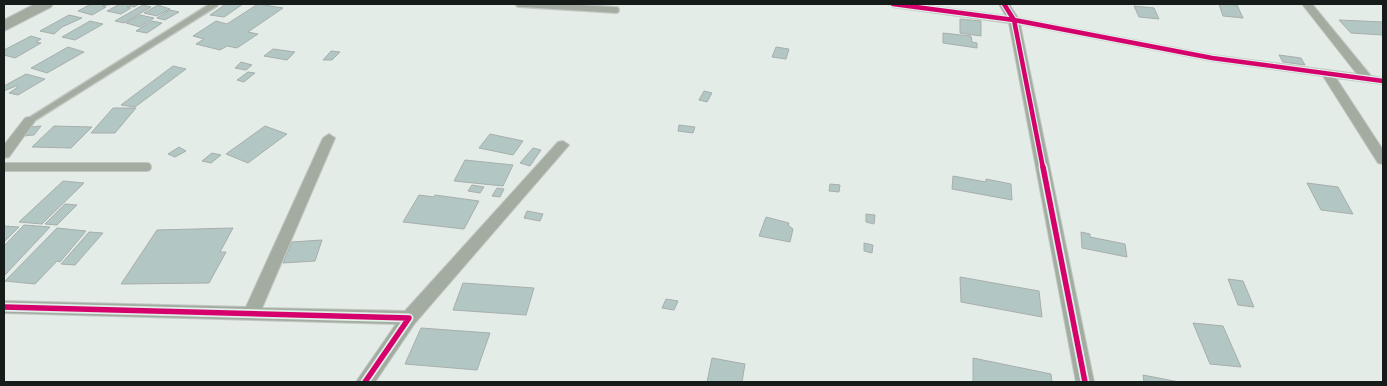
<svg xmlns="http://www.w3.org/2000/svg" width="1387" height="386" viewBox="0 0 1387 386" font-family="'Roboto Serif',serif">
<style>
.building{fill:#b2c6c4;stroke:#a8aeac}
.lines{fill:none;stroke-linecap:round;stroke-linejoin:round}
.lane-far1-casing{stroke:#c0c6c2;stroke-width:8}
.lane-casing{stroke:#c0c6c2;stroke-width:10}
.street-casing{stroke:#c0c6c2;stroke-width:2}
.secondary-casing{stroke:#c0c6c2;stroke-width:2}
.lane-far1{stroke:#a3aca1;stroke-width:5.5}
.lane{stroke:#a3aca1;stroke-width:8}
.street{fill:#a3aca1;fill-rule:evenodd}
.secondary{fill:#a1aba0;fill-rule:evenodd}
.cycleway-far1-casing{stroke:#e0efe7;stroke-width:7}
.cycleway-casing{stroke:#e0efe7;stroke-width:9}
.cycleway-far1{stroke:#d6006c;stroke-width:4.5}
.cycleway{stroke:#d6006c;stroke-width:5.5}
</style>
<rect width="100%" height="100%" fill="#e4ece7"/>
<path class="building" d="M 91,4 L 113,4 L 102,6 L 106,7 L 92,15 L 78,11 Z
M 120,4 L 139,4 L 134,7 L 130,6 L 127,7 L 131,8 L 121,14 L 107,11 Z
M 226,4 L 243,4 L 224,17 L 210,15 Z
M 258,4 L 283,8 L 248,32 L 258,34 L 237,48 L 227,46 L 220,50 L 196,44 L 204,39 L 193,36 L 216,21 L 227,24 Z
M 1219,4 L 1237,5 L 1243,18 L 1223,16 Z
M 143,5 L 151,7 L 124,23 L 115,21 Z
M 158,5 L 170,9 L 157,16 L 144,13 Z
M 1134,6 L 1154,8 L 1159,19 L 1139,17 Z
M 170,10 L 179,12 L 165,20 L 157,18 Z
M 69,15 L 82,18 L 62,27 L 54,34 L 40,31 Z
M 140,15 L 154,18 L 140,27 L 126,23 Z
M 960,19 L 981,21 L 981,36 L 960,33 Z
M 1339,20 L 1383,22 L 1383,35 L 1351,33 Z
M 90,21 L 103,24 L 75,40 L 62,37 Z
M 152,21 L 162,23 L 147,33 L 136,31 Z
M 943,33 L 971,36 L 972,42 L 977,43 L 977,48 L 943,43 Z
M 31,36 L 41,39 L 36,42 L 41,43 L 15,58 L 4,55 L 4,50 Z
M 68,47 L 84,52 L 47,73 L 31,68 Z
M 776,47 L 789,49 L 786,59 L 772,57 Z
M 273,49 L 295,52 L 287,60 L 264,56 Z
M 331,51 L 340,52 L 332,60 L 323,60 Z
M 1279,55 L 1301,58 L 1305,65 L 1283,62 Z
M 241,62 L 252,65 L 246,70 L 235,68 Z
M 173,66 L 186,69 L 135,107 L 121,105 Z
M 248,72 L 255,73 L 244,82 L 237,80 Z
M 26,74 L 45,79 L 18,95 L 9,93 L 18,87 L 16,86 L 4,91 L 4,86 Z
M 704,91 L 712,93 L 707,102 L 699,100 Z
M 113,108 L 136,108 L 115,133 L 91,133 Z
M 679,125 L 695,127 L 693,133 L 678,131 Z
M 41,126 L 34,135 L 23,136 L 30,127 Z
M 54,126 L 92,127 L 71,148 L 32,147 Z
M 265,126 L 287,134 L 248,163 L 226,154 Z
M 490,134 L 523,141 L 513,155 L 479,148 Z
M 179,147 L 186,151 L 175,157 L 168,154 Z
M 533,148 L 541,150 L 530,166 L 520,163 Z
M 212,153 L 221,155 L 211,163 L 202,161 Z
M 465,160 L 513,165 L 503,186 L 454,181 Z
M 953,176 L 986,182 L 986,179 L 1011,184 L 1012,200 L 952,189 Z
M 63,181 L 84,183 L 42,224 L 19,222 Z
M 1307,183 L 1338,187 L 1353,214 L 1321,210 Z
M 830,184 L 840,185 L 839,192 L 829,191 Z
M 472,185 L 484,187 L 480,193 L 468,191 Z
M 497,188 L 504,189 L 500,197 L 492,196 Z
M 419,195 L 434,197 L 435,195 L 479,201 L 464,229 L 403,222 Z
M 65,204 L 77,205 L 57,225 L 45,224 Z
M 527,211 L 543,214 L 540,221 L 524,218 Z
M 866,214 L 875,215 L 874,224 L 866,222 Z
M 766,217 L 789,223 L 788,225 L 793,229 L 790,242 L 759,236 Z
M 24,225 L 50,227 L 4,276 L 4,246 Z
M 4,226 L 19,227 L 4,242 Z
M 57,228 L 86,231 L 60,262 L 57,261 L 35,284 L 5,281 Z
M 233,228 L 220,252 L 226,252 L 209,283 L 121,284 L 157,230 Z
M 89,232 L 103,233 L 75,265 L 61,264 Z
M 1081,232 L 1090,234 L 1090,237 L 1125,244 L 1127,257 L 1082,248 Z
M 322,240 L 315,261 L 283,263 L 292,242 Z
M 864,243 L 873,245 L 872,253 L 864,251 Z
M 960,277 L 1039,291 L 1042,317 L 961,302 Z
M 1228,279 L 1243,281 L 1254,307 L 1238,305 Z
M 463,283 L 534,288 L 526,315 L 453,310 Z
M 666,299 L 678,301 L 674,310 L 662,308 Z
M 1193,323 L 1223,326 L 1241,367 L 1210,364 Z
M 421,328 L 490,333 L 477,370 L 405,364 Z
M 712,358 L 745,364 L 742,382 L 707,382 Z
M 973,358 L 1051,374 L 1052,382 L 973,382 Z
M 1143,375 L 1179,382 L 1144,382 Z"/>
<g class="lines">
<defs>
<path id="lane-far1" d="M 519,4 L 616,10
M 29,121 L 215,4
M 4,167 L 147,167"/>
<path id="lane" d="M 4,167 L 147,167"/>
<path id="street" d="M 888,4 L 914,4 L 1006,16 L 999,4 L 1009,4 L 1018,18 L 1212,55 L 1357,74 L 1302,4 L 1312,4 L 1371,76 L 1383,78 L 1383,84 L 1336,78 L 1383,150 L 1383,164 L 1378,163 L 1323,76 L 1212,61 L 1020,24 L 1094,382 L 1076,382 L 1009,23 L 893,7 Z
M 29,117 L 35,121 L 9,157 L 4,158 L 4,145 L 25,118 Z
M 329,134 L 335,138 L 262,308 L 405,311 L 558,142 L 563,141 L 569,145 L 415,323 L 375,382 L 356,382 L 396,324 L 4,313 L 4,301 L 246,307 L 323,138 Z"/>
<path id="secondary" d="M 35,4 L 53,4 L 51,7 L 4,31 L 4,20 Z"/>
</defs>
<use href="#lane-far1" class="lane-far1-casing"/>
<use href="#lane" class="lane-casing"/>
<use href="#street" class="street-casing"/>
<use href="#secondary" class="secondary-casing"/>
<use href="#lane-far1" class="lane-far1"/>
<use href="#lane" class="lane"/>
<use href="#street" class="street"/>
<use href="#secondary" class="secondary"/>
<defs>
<path id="cycleway-far1" d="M 893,4 L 1014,20 L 1212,58 L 1383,81
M 1004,4 L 1014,20 L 1043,168"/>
<path id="cycleway" d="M 1043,167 L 1085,382
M 4,307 L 409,318 L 365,382"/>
</defs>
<use href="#cycleway-far1" class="cycleway-far1-casing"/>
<use href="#cycleway" class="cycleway-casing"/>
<use href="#cycleway-far1" class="cycleway-far1"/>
<use href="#cycleway" class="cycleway"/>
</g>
<rect width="1387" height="386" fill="none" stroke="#161c19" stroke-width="10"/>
</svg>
